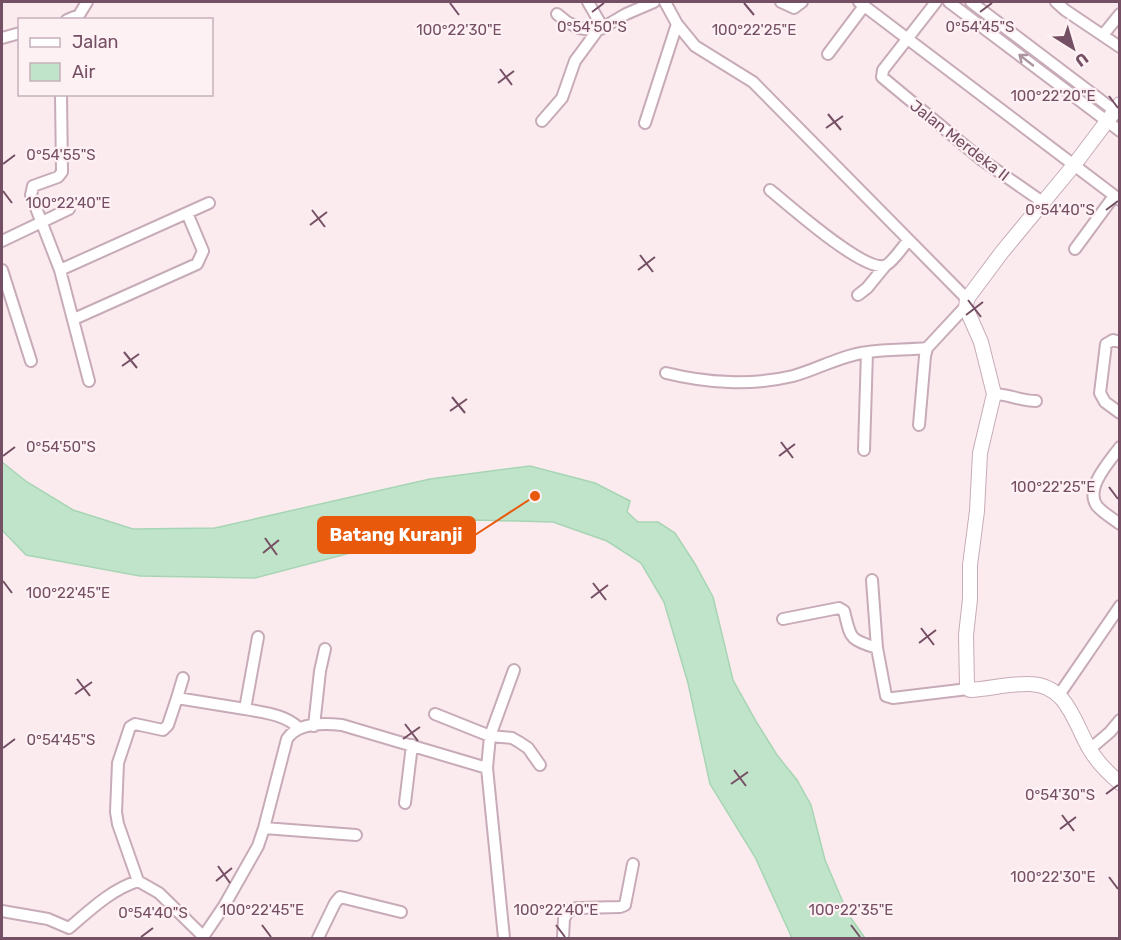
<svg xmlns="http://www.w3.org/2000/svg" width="1121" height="940" viewBox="0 0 1121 940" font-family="Rubik,sans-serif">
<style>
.water{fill:#c0e4ca;stroke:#a7d5b4;stroke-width:1.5}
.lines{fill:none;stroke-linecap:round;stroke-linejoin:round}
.minor-casing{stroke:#c8abb8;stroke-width:14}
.tertiary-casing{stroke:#c8abb8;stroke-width:16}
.minor{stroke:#fff;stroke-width:10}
.tertiary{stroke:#fff;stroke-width:14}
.oneway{stroke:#ac95a1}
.ticks{fill:none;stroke:#754f63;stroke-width:2}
.labels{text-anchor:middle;stroke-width:4.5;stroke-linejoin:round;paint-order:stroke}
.street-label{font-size:16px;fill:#754f63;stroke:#fef1f4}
.ticks-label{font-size:15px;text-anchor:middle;fill:#754f63;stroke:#fef1f4;stroke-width:4.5;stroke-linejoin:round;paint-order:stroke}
.leader{fill:none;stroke:#e8590c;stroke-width:2}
.callout-dot{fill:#e8590c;stroke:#fef1f4;stroke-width:2}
.callout{fill:#e8590c;stroke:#e8590c;stroke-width:2}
.callout-label{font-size:18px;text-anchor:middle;font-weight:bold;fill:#fff}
</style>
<rect width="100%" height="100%" fill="#fbebef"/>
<path class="water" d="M 2,462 L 27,482 L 73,510 L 133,529 L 215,528 L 430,479 L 530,466 L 595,483 L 630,501 L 627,512 L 638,522 L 658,522 L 675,533 L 695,564 L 713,597 L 733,680 L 757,723 L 777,755 L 797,780 L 811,805 L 825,860 L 848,914 L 865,938 L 792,938 L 755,857 L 710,784 L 688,683 L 664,602 L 641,563 L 607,541 L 553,522 L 476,520 L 255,578 L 140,576 L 26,555 L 2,530 Z"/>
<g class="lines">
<defs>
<path id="minor" d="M 588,2 L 603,28
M 665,2 L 677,24 L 695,46 L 753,82 L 967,299
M 781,2 L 794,8 L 802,2
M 859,2 L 1120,200
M 936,2 L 883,70 L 882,77 L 982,160 L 1044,203
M 949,2 L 1120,131
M 971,2 L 1119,114
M 1056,2 L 1065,10 L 1120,47
M 557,14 L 567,22 L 579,28 L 597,31 L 626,14 L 654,2
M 67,20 L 79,15 L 87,2
M 1103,35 L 1120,14
M 2,38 L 20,33
M 828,54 L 864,6
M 61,94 L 62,172 L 58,177 L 33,186 L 31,195 L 60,270 L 89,381
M 542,121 L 562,98 L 575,61 L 597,31
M 645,123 L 677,24
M 770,190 C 789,205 861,270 884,266 C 890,265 904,246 908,240
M 2,241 L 69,209
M 1075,249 L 1114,196
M 2,270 L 31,361
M 60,270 L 209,203
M 858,295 L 867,288 L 885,266
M 74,319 L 197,264 L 203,251 L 187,213
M 1120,342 L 1113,340 L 1106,344 L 1100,393 L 1105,402 L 1120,413
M 666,373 C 706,383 752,386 793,376 C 818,369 842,355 868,352 C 887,349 908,350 927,348
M 994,394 C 1008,394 1021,401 1036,401
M 919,425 L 925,356 L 927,348 L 966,306
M 1120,447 C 1110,461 1084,488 1097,506 C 1103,513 1112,518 1120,524
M 864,450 L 867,352
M 872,580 L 877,648 L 886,696 L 893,698 L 968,689
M 783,619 L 839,608 L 844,611 C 851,638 848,639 877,648
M 1059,695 L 1120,606
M 177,698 L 183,678
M 245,709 C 265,713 284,714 299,728
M 435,714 L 490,736 L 512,738 L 519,742 L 528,748 L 540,765
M 314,726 L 320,671 L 325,649
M 1090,749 L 1110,732 L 1120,720
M 405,803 L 412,745
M 264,828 L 356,835
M 138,881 L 118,824 L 116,812 L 118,763 L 130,727 L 135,724 L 163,730 L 168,725 L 177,698 L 245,709 L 258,637
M 2,911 L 48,919 L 69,928 C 90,910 112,889 138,881 L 159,893 L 205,938
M 203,937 L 224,906 L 258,846 L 264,828 L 287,739 C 298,722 324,723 342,725 L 487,768
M 318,938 L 335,903 L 340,897 L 401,912
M 504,938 L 487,768 L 490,736 L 514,670
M 563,938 L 564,919 L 568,911 L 577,908 L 620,907 L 625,905 L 633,864"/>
<path id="tertiary" d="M 1120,104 L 1074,165 L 1002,252 L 967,299 L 966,308 L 981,342 L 994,394 L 980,453 L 977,511 L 970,565 L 970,599 L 966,635 L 967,686 L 970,690 C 990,689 1010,683 1030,684 C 1067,685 1074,722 1089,748 C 1097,762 1108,773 1120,783"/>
</defs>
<use href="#minor" class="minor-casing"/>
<use href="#tertiary" class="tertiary-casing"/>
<use href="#minor" class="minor"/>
<use href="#tertiary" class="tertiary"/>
</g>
<defs><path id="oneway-shaft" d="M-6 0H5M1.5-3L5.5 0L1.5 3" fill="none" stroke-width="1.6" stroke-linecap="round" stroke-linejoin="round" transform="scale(1.5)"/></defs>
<use class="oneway" href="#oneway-shaft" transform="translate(1026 60) rotate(-142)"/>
<path class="ticks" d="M 450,3 L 459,15M 744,3 L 754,15M 592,12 L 604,3M 980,12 L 992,3M 500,69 L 512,85M 498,83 L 514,71M 1109,96 L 1118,108M 828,114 L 841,130M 826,128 L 843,116M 3,164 L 15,155M 3,191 L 12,203M 312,210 L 325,227M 1106,210 L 1118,201M 310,225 L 327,212M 640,255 L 653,272M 638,270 L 655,257M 968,300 L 981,317M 966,315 L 983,302M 124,352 L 137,368M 122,366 L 139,354M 452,397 L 465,413M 450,411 L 467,399M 781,442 L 793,458M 3,456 L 15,447M 779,456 L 795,444M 1109,487 L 1118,499M 265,538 L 277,555M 263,553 L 279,540M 3,581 L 12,593M 593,583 L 606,600M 591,598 L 608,585M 921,628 L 934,645M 919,643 L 936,630M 77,679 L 90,696M 75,694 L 92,682M 405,724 L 418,741M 403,739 L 420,727M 3,748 L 15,739M 734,770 L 746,786M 731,784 L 748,772M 1106,794 L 1118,785M 1062,815 L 1074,831M 1060,829 L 1076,817M 218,866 L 230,883M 1109,877 L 1118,889M 216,881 L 232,868M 262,925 L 271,937M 556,925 L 565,937M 851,925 L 860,937M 141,937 L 153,928"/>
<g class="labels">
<g class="street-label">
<text transform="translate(960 140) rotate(38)" y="6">Jalan Merdeka II</text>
</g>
</g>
<g class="ticks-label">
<text x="592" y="32">0°54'50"S</text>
<text x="980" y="32">0°54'45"S</text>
<text x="754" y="35">100°22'25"E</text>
<text x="459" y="35">100°22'30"E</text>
<text x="1053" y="101">100°22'20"E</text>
<text x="61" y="160">0°54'55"S</text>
<text x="68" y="208">100°22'40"E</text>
<text x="1060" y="215">0°54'40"S</text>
<text x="61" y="452">0°54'50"S</text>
<text x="1053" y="492">100°22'25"E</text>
<text x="68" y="598">100°22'45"E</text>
<text x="61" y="745">0°54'45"S</text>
<text x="1060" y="800">0°54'30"S</text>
<text x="1053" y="882">100°22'30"E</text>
<text x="262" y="915">100°22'45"E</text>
<text x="556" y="915">100°22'40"E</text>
<text x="851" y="915">100°22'35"E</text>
<text x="153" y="918">0°54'40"S</text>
</g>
<path class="leader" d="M535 496L475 535"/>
<circle class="callout-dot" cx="535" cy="496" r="6"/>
<rect class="callout" x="318" y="517" width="157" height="36" rx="6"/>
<g class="callout-label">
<text x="396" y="541">Batang Kuranji</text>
</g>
<rect width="1121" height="940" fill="none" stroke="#754f63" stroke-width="6"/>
<rect x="18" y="18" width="195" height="78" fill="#fef1f4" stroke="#c7b0ba" stroke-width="1.5"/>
<rect x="30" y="38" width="30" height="9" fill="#ffffff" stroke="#c7b0ba" stroke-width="1.5"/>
<text x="72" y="48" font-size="18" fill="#754f63">Jalan</text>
<rect x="30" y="63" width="30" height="18" fill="#c0e4ca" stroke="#c7b0ba" stroke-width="1.5"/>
<text x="72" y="78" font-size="18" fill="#754f63">Air</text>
<g transform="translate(1073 48) rotate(143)" stroke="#fef1f4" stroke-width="4.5" paint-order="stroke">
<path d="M0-4.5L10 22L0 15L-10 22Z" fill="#754f63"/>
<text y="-9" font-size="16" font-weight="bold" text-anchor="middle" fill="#754f63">U</text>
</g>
</svg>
